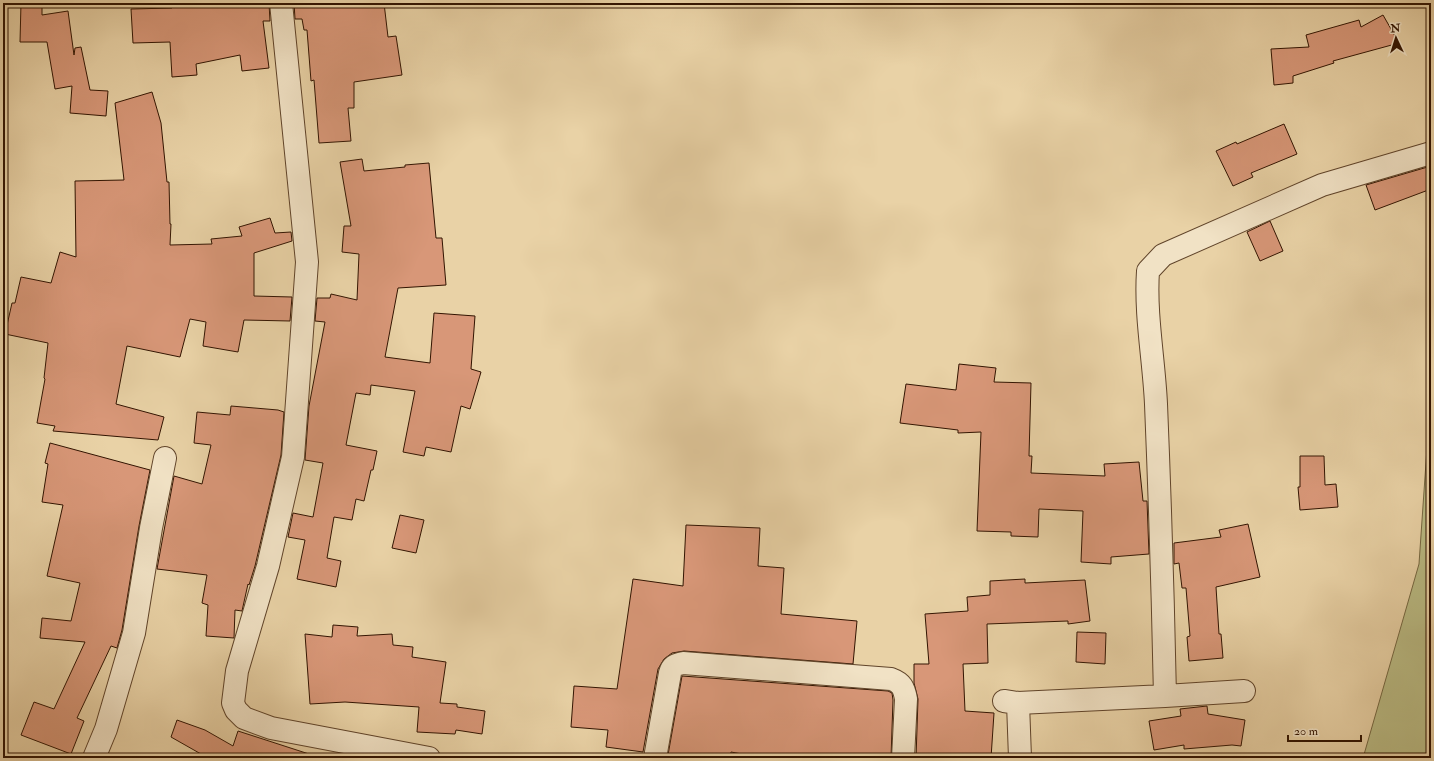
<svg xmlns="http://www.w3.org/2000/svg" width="1434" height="761" viewBox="0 0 1434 761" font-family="'IM FELL Double Pica',serif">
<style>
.green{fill:#babb84;stroke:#766842}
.building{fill:#d89778;stroke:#321401}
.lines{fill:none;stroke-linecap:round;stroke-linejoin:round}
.minor-casing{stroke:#60442a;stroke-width:24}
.minor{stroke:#f1e2c5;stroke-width:22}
</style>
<rect width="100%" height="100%" fill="#e9d2a6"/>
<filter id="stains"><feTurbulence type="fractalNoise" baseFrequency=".005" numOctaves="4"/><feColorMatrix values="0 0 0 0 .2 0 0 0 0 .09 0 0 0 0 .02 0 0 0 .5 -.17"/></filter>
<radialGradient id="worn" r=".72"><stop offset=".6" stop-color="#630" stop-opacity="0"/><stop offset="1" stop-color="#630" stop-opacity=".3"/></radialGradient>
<path class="green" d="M 1431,390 L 1431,758 L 1363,758 L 1419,564 Z"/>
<path class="building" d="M 21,3 L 42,3 L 42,15 L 68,11 L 74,55 L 75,48 L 81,47 L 90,90 L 108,91 L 106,116 L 70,113 L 72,86 L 55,89 L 47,42 L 20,42 Z
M 171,3 L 269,3 L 270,21 L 263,21 L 269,68 L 242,71 L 240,55 L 196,64 L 197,75 L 172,77 L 170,42 L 133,43 L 131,9 L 172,8 Z
M 294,3 L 384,3 L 388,37 L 396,36 L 402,75 L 354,82 L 354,108 L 348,108 L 351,141 L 319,143 L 314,80 L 311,81 L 307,30 L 304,30 L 302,19 L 295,19 Z
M 1383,15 L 1399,43 L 1333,61 L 1334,63 L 1293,76 L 1293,83 L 1274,85 L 1271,49 L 1309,47 L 1306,35 L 1359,20 L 1361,27 Z
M 152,92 L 161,123 L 167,182 L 169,182 L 170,224 L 171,224 L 170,245 L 212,244 L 211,239 L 242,236 L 239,227 L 270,218 L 275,233 L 291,232 L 292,241 L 254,253 L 254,296 L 292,297 L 290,321 L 244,320 L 238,352 L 203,346 L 206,322 L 190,319 L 180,357 L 127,346 L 116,404 L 164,417 L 158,440 L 53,431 L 55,426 L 37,423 L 45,379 L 44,378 L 48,343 L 5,334 L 12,303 L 15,303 L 21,277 L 51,283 L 60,252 L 76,257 L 75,181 L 124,180 L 115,103 Z
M 1284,124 L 1297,154 L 1251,173 L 1253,177 L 1233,186 L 1216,151 L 1236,142 L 1237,144 Z
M 362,159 L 364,171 L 405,167 L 405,165 L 429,163 L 436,238 L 442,238 L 446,285 L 398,288 L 385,357 L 430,363 L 434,313 L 475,316 L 471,369 L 481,372 L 470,409 L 461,406 L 451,452 L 426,447 L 424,456 L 403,452 L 415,391 L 371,385 L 370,395 L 356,393 L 346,445 L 377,451 L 373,470 L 371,470 L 364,501 L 356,499 L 352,520 L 334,517 L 327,558 L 341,561 L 336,587 L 297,579 L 305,540 L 288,537 L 293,513 L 313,517 L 323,463 L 305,460 L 309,406 L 325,322 L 315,321 L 317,298 L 330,298 L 331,294 L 357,300 L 359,254 L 342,252 L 344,226 L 351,226 L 340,162 Z
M 1431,166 L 1431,189 L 1375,210 L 1366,185 Z
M 1270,221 L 1283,251 L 1260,261 L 1247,232 Z
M 959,364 L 996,368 L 994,382 L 1031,383 L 1029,456 L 1032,456 L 1031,473 L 1105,476 L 1104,464 L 1139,462 L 1143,501 L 1147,501 L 1149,554 L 1111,557 L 1111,564 L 1081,562 L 1083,511 L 1039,509 L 1038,537 L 1011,536 L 1011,532 L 977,531 L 981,432 L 958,433 L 958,430 L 900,423 L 906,384 L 956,390 Z
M 231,406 L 278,410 L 284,412 L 281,455 L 255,566 L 249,585 L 248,584 L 242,611 L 235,610 L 234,638 L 206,636 L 208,605 L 202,603 L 207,575 L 157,569 L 174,476 L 202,484 L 211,445 L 194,443 L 197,412 L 230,415 Z
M 50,443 L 150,470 L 139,526 L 122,630 L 117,648 L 111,646 L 77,718 L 84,721 L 71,754 L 21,735 L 34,702 L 54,709 L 85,642 L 40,638 L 42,618 L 71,621 L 80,583 L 47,576 L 63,505 L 42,502 L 48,464 L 45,463 Z
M 1300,456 L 1324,456 L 1325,485 L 1336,484 L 1338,507 L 1300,510 L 1298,487 L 1300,487 Z
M 400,515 L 424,520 L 416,553 L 392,548 Z
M 1248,524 L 1260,577 L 1216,587 L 1219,634 L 1221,634 L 1223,658 L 1189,661 L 1187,637 L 1190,636 L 1186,588 L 1182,588 L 1179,563 L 1174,564 L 1174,543 L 1221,537 L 1219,530 Z
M 686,525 L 760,528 L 758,566 L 784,568 L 781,614 L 857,621 L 853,664 L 684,651 L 672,653 L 664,659 L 658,669 L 643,752 L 606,747 L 608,730 L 571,727 L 574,686 L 617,689 L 633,579 L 683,586 Z
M 1025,579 L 1025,583 L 1085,580 L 1090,621 L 1068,624 L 1068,621 L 987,624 L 988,663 L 963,664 L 965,711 L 994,713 L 991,758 L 916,758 L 918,699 L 914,683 L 914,664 L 929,664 L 925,614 L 968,611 L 967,597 L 990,595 L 990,581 Z
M 333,625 L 358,627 L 357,636 L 392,634 L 393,645 L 413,647 L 412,657 L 446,662 L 440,703 L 457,704 L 457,707 L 485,711 L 482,734 L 456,730 L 455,734 L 417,732 L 419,707 L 345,702 L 310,704 L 305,634 L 332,637 Z
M 1077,632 L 1106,633 L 1105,664 L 1076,662 Z
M 682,676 L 888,691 L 892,693 L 893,700 L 891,758 L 858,758 L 858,756 L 813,755 L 813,758 L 758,757 L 731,752 L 730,758 L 699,758 L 668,755 Z
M 1207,706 L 1208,714 L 1245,720 L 1241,746 L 1232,745 L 1184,749 L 1184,745 L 1154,750 L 1149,721 L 1181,716 L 1180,709 Z
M 177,720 L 205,730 L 233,746 L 238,731 L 309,754 L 309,758 L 208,758 L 171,737 Z"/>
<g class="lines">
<defs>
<path id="minor" d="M 281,3 L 307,262 L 293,457 L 268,566 L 237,671 L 233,703 L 236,710 L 244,718 L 271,728 L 429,758
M 1165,696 C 1163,599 1160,501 1156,404 C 1154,360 1145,315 1148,271 L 1163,255 L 1322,185 L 1431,153
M 1004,701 L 1018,703 L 1165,696 L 1244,691
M 1018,703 L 1020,758
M 94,758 L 106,729 L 134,633 L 151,528 L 165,458
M 655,758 L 670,673 C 672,665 676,665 683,663 L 891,679 C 902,683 904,688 906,699 L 903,758"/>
</defs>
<use href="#minor" class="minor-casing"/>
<use href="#minor" class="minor"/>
</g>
<rect width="1434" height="761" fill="none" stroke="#e9d2a6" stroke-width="16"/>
<rect x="4" y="4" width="1426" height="753" fill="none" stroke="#321401" stroke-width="2"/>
<rect x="8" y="8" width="1418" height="745" fill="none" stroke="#321401"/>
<g transform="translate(1396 38) rotate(356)" stroke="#f1e2c5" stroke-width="3" paint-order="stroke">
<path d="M0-3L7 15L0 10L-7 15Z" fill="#321401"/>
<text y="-6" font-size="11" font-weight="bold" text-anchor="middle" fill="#321401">N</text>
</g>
<path d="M1288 735v6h73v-6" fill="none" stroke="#321401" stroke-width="2"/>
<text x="1294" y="735" font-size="12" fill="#321401" stroke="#f1e2c5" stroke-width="3" paint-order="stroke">20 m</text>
<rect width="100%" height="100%" filter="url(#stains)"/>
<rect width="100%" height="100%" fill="url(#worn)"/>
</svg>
